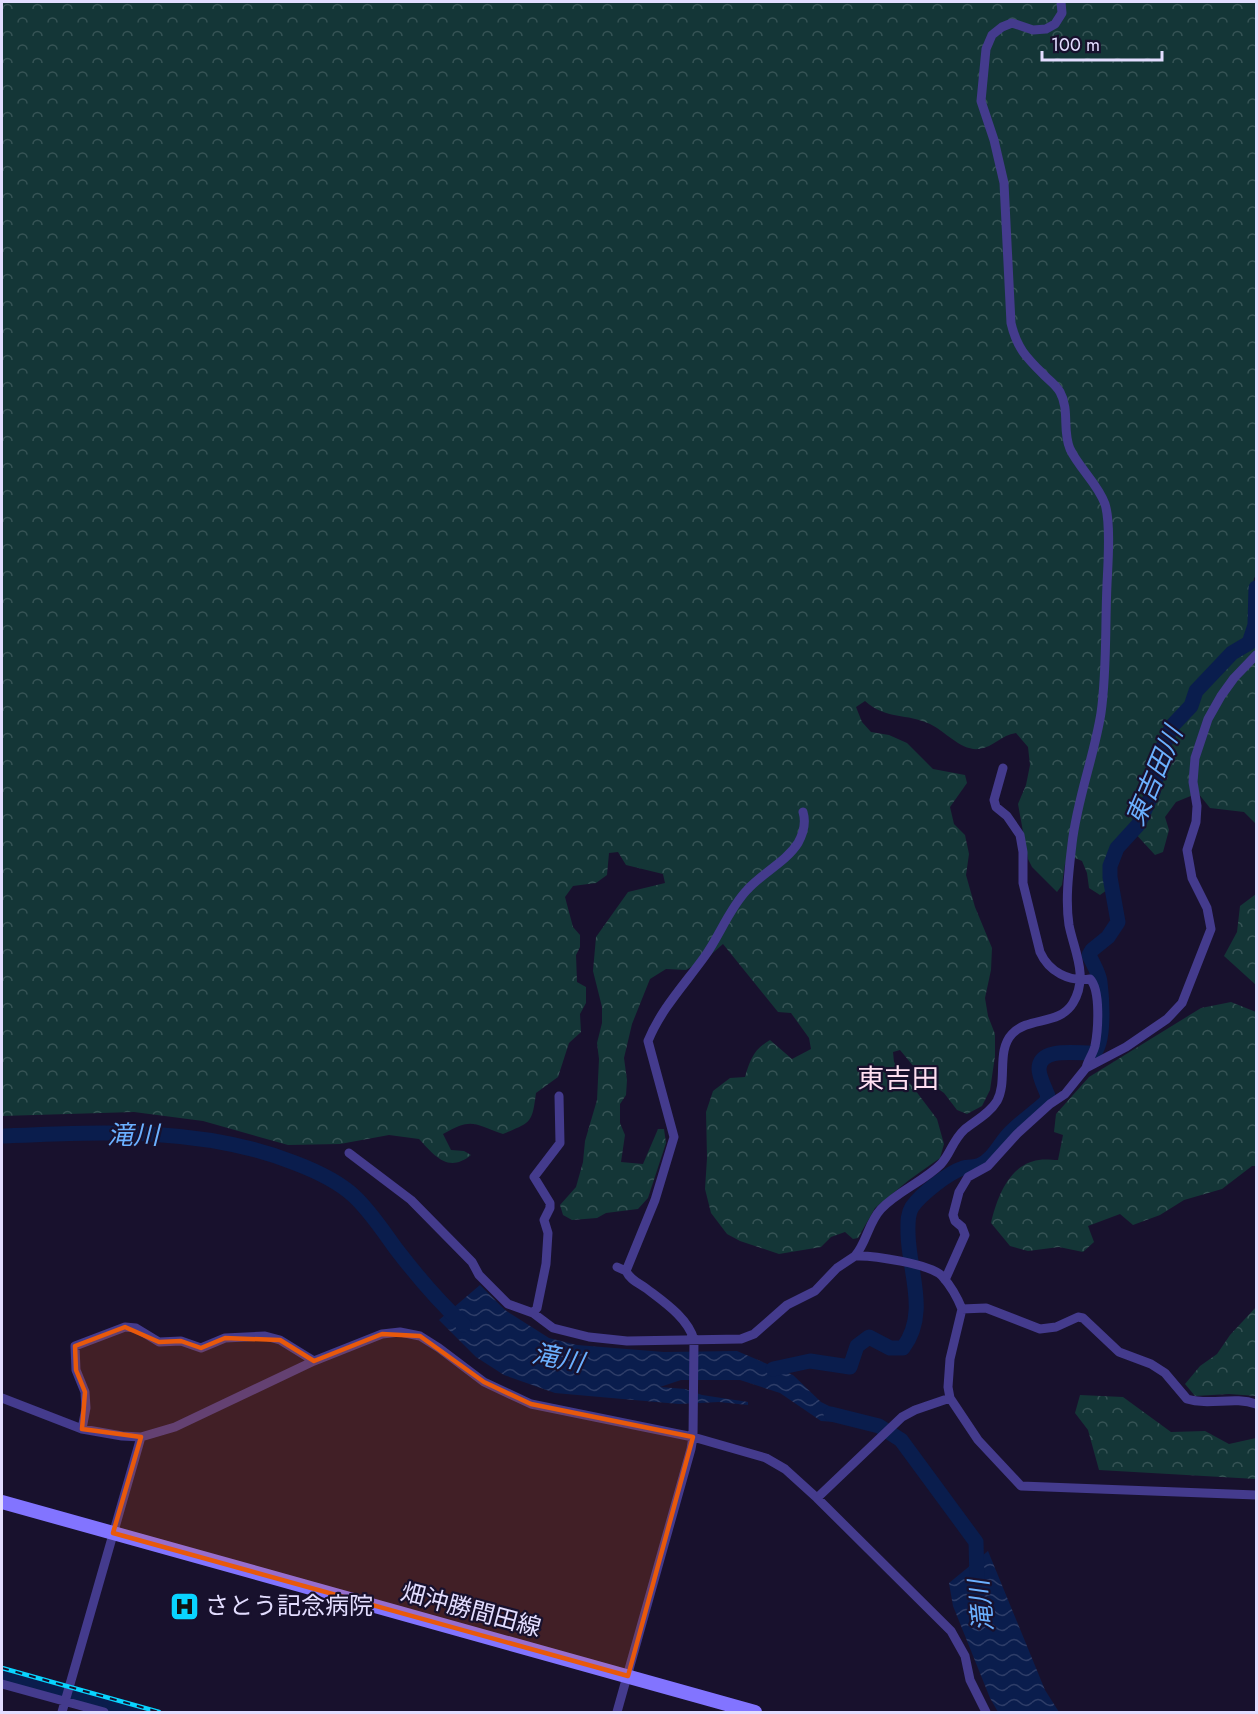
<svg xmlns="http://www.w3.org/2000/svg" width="1258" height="1714" viewBox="0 0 1258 1714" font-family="Jost,'Noto Sans JP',sans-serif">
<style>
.forest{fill:url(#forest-crowns)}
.water{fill:url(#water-waves)}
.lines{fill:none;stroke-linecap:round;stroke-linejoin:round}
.river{stroke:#0a1d4d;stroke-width:15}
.minor{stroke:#443b8d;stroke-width:9}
.secondary{stroke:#8274ff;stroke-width:14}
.rail-casing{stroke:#09d4ff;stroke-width:4.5}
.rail{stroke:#18112d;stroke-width:2;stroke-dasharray:7;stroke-linecap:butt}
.marked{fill:#e8590c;fill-opacity:0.2;stroke:#e8590c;stroke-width:4.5;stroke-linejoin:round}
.labels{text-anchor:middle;stroke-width:4.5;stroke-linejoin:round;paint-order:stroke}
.poi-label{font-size:24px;fill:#e3ddff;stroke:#18112d;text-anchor:start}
.street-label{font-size:24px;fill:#e3ddff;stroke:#18112d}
.water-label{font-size:26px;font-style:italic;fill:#6bb0ff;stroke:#18112d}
.quarter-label{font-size:27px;fill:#ffdff1;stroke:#18112d}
</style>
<defs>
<pattern id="forest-crowns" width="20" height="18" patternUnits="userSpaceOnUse" patternTransform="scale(1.5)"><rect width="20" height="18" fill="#143637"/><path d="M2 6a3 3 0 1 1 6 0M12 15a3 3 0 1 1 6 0" fill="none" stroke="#365355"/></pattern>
<pattern id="water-waves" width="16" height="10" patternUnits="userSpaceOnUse" patternTransform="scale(1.5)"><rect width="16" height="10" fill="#0a1d4d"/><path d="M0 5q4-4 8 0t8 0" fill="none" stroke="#2e3d68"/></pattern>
</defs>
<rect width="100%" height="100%" fill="#18112d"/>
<path class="forest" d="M 2,2 L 1256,2 L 1256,576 L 1254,578 L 1251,601 L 1256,620 L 1256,824 L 1244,812 L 1210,808 L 1198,793 L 1176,802 L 1165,817 L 1169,830 L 1163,852 L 1155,855 L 1132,830 C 1109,842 1106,866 1107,890 L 1100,895 L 1089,888 L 1087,873 L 1082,861 L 1075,858 L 1065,864 L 1062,885 L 1057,892 L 1032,867 L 1028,859 L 1018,804 L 1026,785 L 1030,765 L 1028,747 L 1016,733 C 1001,735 994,747 979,749 C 961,751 945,731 930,724 C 907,713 886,720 865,701 L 856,707 L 862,722 L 871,732 L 889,735 L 907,743 L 933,769 L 965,775 L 967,783 L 950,807 L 954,824 L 965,835 L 969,854 L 966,875 L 975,907 L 992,948 L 991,970 L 985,998 L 988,1016 L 995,1034 L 995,1056 L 990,1090 L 982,1106 L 967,1114 L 957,1110 L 944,1093 L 924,1079 L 900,1050 L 893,1052 L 894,1062 L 937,1119 L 944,1144 L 940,1158 L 909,1180 L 875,1208 L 858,1238 L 853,1239 L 845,1232 L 831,1237 L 821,1247 L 779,1254 L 740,1241 L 727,1234 L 711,1213 L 705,1189 L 707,1158 L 706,1112 L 713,1091 L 730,1078 L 745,1077 C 750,1060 754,1049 770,1040 L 792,1059 L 811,1049 L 809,1038 L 791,1013 L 778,1012 L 723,944 L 707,958 L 686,970 L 666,969 L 650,979 L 632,1024 L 624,1058 L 627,1080 L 626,1095 L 620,1104 L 620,1123 L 625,1135 L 621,1162 L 643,1164 L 658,1129 L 664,1129 L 666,1143 L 648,1198 L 638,1209 L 606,1213 L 597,1218 L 572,1220 L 563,1215 L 560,1205 L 576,1187 L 583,1162 L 585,1141 L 597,1100 L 599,1059 L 597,1043 L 602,1023 L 602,1007 L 593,971 L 596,937 L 628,892 L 665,883 L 663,874 L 626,865 L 618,852 L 609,853 L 607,875 L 596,883 L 573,886 L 565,897 L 573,927 L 580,935 L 580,947 L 576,955 L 577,982 L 586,987 L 586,1003 L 580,1014 L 581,1032 L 569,1043 L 558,1077 L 536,1093 C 532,1124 531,1122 503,1134 C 473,1124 473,1117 443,1134 L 451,1150 L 464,1151 L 471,1155 C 448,1174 434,1155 419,1139 L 389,1135 L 340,1144 L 288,1145 L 203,1121 L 134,1112 L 2,1116 Z
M 1256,894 L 1256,985 L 1224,956 L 1237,932 L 1240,906 Z
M 1231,1002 L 1256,1012 L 1256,1166 L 1252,1166 L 1222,1189 L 1184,1200 L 1160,1215 L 1133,1225 L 1120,1214 L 1088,1226 L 1094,1242 L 1083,1252 L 1059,1247 L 1028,1251 L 1010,1246 L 991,1223 C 997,1198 1009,1164 1039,1160 C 1045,1159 1052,1160 1058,1160 L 1063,1135 L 1054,1132 L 1056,1114 L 1089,1077 L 1201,1008 Z
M 1256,1307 L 1256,1396 L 1229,1394 L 1195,1396 L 1185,1384 L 1200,1366 L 1217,1354 L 1230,1335 Z
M 1080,1395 L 1123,1397 L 1171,1432 L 1205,1431 L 1229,1444 L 1256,1438 L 1256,1479 L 1099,1470 L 1088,1430 L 1075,1413 Z"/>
<path class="water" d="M 480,1285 L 505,1310 L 549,1338 L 577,1345 L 664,1352 L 737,1351 L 793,1375 L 821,1402 L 835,1409 L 854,1414 L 849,1423 L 821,1421 L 780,1393 L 740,1380 L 681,1380 L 660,1387 L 685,1389 L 702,1395 L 748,1402 L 748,1405 L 719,1402 L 679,1404 L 555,1393 L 504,1375 L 476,1357 L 439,1320 Z
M 988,1551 L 1045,1690 L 1059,1712 L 998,1712 L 990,1698 L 953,1606 L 949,1583 Z"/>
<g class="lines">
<path class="river" d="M 2,1136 C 99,1132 202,1126 295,1163 C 316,1171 338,1181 354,1196 C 371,1212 383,1231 397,1250 C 417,1276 440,1303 464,1325
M 773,1369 L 810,1361 L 850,1367 L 857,1346 L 869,1337 L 890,1348 L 903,1348 C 929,1313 909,1273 908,1234 C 908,1224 907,1215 912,1207 C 921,1194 948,1173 963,1168 C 968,1166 975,1168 980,1165 C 993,1159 999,1145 1008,1135 C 1019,1123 1034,1113 1046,1102 L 1048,1096 C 1045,1088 1039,1077 1039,1069 C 1039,1046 1080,1054 1094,1053 C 1105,1042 1102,998 1100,982 C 1099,973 1093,964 1089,955 L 1092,950 L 1108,937 L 1118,922 L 1110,877 L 1110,866 L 1117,848 L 1138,825 L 1153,792 L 1163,747 L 1172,726 L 1191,706 L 1196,691 L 1232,653 L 1249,643 L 1255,625 L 1256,588
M 831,1414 L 879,1426 L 901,1440 L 976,1542 L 977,1580
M 2,1676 L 134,1712"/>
<path class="minor" d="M 1003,768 L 994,800 L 996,807 L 1007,816 L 1020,835 L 1023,852 L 1023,883 L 1040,952 C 1049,972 1069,982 1090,979 C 1101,990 1098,1031 1095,1046 C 1093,1054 1088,1060 1086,1068
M 349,1153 L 411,1200 L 472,1262 L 479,1275 L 508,1304 L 533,1313 L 553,1328 L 589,1337 L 627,1341 L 741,1339 L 754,1334 L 787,1305 L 815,1291 L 837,1268 L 855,1256 C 872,1255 931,1264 942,1276 C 950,1285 958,1299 962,1309 L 950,1359 L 948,1387 L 950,1398 L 978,1440 L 1021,1486 L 1256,1495
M 855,1256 C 867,1242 868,1223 881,1209 C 898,1191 923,1182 941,1164 C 951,1153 952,1141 965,1129 C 975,1121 990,1113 997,1101 C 1008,1081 996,1051 1012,1034 C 1029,1016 1059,1026 1073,1003 C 1089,976 1074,951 1069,925 C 1065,899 1069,870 1072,844 C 1077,799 1094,757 1101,713 C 1107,671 1105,627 1107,584 C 1108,563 1111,523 1105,504 C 1098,484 1079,468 1070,449 C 1062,431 1070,410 1060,392 C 1056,385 1050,381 1045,376 C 1027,358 1017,349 1011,323 L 1004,183 L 994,140 L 981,101 L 986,49 L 992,35 L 1002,27 L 1012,23 L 1033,30 L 1046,29 L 1055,24 L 1062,13 L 1061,2
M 617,1267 L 626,1271 C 630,1280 639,1283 647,1289 C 664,1302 688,1318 694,1340 L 693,1437 L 691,1449 L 617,1712
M 626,1271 L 655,1200 L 674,1137 L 648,1041 C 661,1009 685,984 705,956 C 720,935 729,909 747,890 C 762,873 786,862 798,843 C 803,834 806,822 803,812
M 945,1280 L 965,1235 L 962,1227 L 955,1221 L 953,1215 L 959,1192 L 968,1177 L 988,1166 L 1017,1134 L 1050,1104 L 1065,1094 L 1086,1068 L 1126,1047 L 1167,1019 L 1182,1003 L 1211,929 L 1207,908 L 1192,878 L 1187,850 L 1196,822 L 1197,806 L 1193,782 L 1195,758 L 1208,719 L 1221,696 L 1234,678 L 1256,655
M 962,1309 L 986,1308 L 1040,1329 L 1056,1327 L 1078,1317 L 1083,1318 L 1119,1352 L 1151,1364 L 1165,1373 L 1187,1399 C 1210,1406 1234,1396 1256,1404
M 533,1313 L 537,1308 L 546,1264 L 548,1233 L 544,1220 L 550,1208 L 550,1203 L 534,1177 L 560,1143 L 559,1096
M 2,1398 L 82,1429 L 122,1436 L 141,1437 L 175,1427 L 314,1361 L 382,1334 L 400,1332 L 420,1336 L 439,1348 L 484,1382 L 531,1404 L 693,1437 L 766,1458 L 785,1469 L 817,1498 L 951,1631 L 965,1656 L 970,1680 L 986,1712
M 82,1429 L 86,1408 L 85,1392 L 76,1370 L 75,1346 L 125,1327 L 136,1328 L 159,1342 L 181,1341 L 201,1348 L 225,1338 L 265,1336 L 280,1340 L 314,1361
M 817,1498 L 902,1417 L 915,1410 L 950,1398
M 2,1684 L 104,1712
M 62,1712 L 141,1437"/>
<path class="secondary" d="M 2,1502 L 755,1712"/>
<defs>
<path id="rail" d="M 2,1668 L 159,1712"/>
</defs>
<use href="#rail" class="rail-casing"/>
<use href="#rail" class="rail"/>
</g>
<path class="marked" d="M 125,1327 L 159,1342 L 181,1341 L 201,1348 L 225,1338 L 280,1340 L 314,1361 L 382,1334 L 420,1336 L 484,1382 L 531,1404 L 693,1437 L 628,1676 L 113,1533 L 141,1437 L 82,1429 L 85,1392 L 76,1370 L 75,1346 Z"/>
<defs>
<symbol id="hospital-square" viewBox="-11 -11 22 22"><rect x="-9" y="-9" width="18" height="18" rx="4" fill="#09d4ff" stroke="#18112d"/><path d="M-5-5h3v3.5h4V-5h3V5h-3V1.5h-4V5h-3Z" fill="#111"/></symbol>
</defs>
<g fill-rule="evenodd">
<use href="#hospital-square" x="168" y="1590" width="33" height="33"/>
</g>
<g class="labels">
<g class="poi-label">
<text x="205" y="1614">さとう記念病院</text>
</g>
<g class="street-label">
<text transform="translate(471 1610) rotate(15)" y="8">畑沖勝間田線</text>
</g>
<g class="water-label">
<text transform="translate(1154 776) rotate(-67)" y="9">東吉田川</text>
<text x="133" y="1144">滝川</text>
<text transform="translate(558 1358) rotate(11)" y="9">滝川</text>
<text transform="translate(981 1606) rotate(-96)" y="9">滝川</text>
</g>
<g class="quarter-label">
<text x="898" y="1088">東吉田</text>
</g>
</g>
<rect width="1258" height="1714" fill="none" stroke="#e3ddff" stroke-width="6"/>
<path d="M1042 51v9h120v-9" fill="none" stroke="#e3ddff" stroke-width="3"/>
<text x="1051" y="51" font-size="18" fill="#e3ddff" stroke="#18112d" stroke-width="4.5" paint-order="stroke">100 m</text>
</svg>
